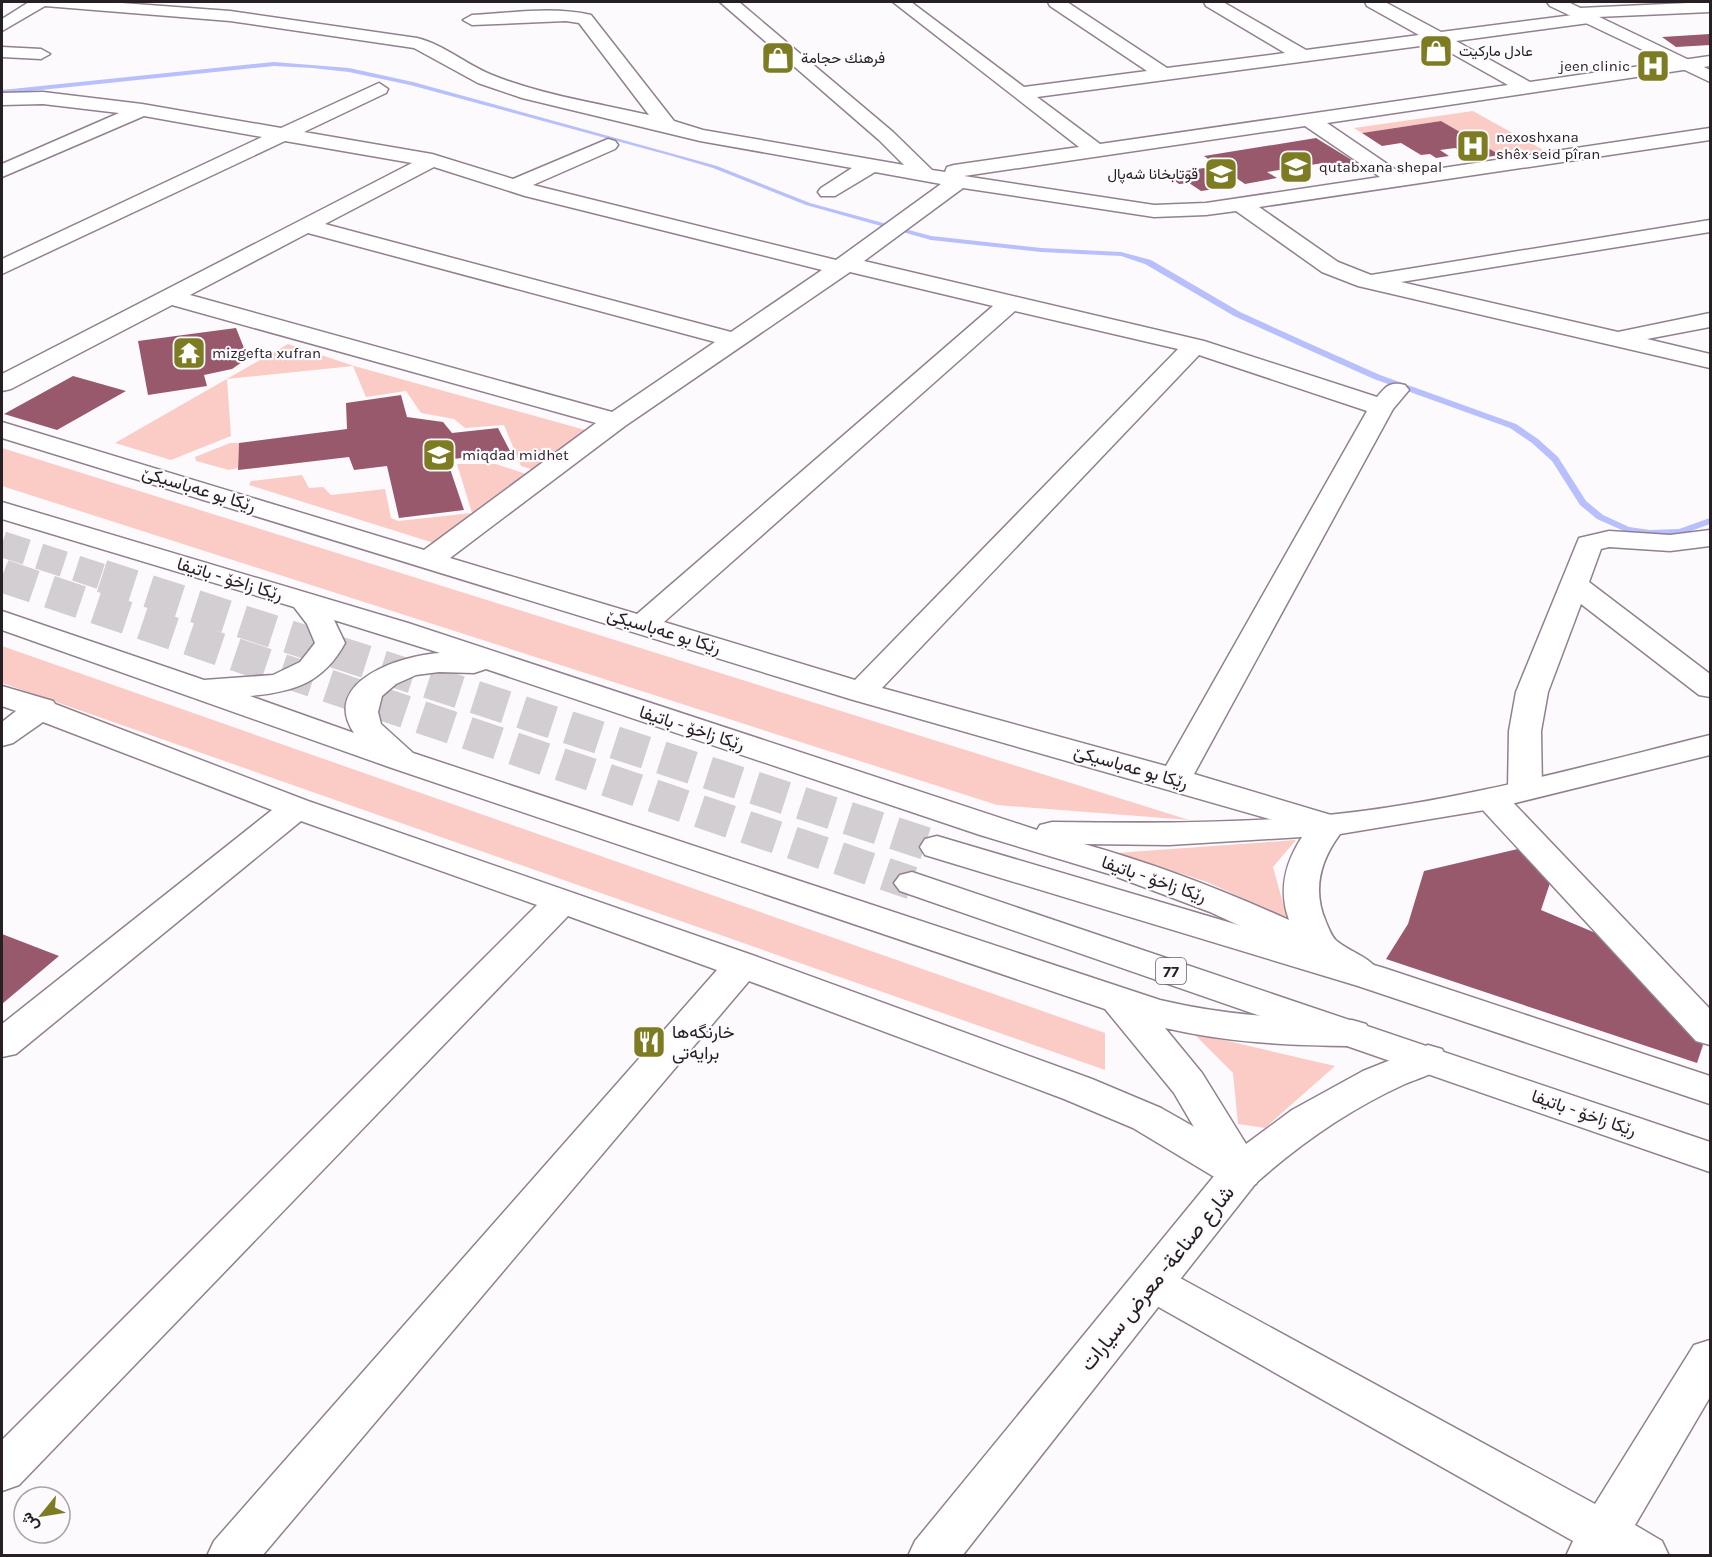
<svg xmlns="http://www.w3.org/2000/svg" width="1712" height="1557" viewBox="0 0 1712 1557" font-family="Karla,Vazirmatn,sans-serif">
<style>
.green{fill:#faccc5}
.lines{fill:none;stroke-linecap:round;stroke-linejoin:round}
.stream{fill:#b7bffc;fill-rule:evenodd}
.building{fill:#98596d}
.highway-tunnel-far1{stroke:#d2ced2;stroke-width:26;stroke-dasharray:26 13;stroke-linecap:butt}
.highway-tunnel{stroke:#d2ced2;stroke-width:33;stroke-dasharray:33 16;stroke-linecap:butt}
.minor-casing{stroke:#91818e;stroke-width:3}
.major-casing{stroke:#91818e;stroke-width:3}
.highway-casing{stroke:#91818e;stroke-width:3}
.minor{fill:#fff;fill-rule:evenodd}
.major{fill:#fff;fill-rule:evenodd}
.highway{fill:#fff;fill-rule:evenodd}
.labels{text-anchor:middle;stroke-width:4.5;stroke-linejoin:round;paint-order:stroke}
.far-poi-label{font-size:15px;fill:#262025;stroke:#fdfafd;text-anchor:start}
.shield{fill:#fdfafd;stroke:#666166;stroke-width:1.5}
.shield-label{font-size:16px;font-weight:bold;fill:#262025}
.street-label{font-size:18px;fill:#262025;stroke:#fdfafd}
.poi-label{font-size:18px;fill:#262025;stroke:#fdfafd;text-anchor:start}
.near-street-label{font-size:21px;fill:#262025;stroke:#fdfafd}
</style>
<rect width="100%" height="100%" fill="#fdfafd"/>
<path class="green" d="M 1473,111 L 1545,151 L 1503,157 L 1441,121 L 1362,133 L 1354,128 Z
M 288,344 L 354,366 L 589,431 L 534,470 L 521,466 L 504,425 L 465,428 L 454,419 L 421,413 L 406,391 L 366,397 L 353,366 L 227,379 L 231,436 L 171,460 L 115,443 Z
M 230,443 L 239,443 L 238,468 L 229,470 L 196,461 L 195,457 Z
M 2,448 L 1189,820 L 997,805 L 2,486 Z
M 457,464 L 496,464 L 532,476 L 437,544 L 249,485 L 251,481 L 302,475 L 309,488 L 323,487 L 331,495 L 385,489 L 391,518 L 398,521 L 472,513 Z
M 2,646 L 1105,1033 L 1105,1070 L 2,683 Z
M 1296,840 L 1273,867 L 1287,918 L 1207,882 L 1116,853 Z
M 1193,1033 L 1335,1066 L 1265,1128 L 1238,1124 L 1233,1073 Z"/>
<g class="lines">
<path class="stream" d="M 274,62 L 349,68 L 413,82 L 717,166 L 810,203 L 931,236 L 1041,248 L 1121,252 L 1151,260 L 1240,312 L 1306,342 L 1380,375 L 1516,424 L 1538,439 L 1558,457 L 1586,501 L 1603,515 L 1629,527 L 1650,530 L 1679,529 L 1710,518 L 1710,524 L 1680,535 L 1650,536 L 1624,531 L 1597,519 L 1580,505 L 1552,461 L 1532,443 L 1510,428 L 1374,379 L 1300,346 L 1234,316 L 1145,264 L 1121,256 L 1041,252 L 931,240 L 806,205 L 713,168 L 672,156 L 410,85 L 349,72 L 312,68 L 274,66 L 2,94 L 2,90 Z"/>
</g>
<path class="building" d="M 1710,34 L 1710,45 L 1676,47 L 1662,37 Z
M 1441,121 L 1500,155 L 1474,159 L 1455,148 L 1440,150 L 1449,156 L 1436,158 L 1430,154 L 1421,155 L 1401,143 L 1382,146 L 1362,133 Z
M 1316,138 L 1360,165 L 1334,169 L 1323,163 L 1267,172 L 1277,178 L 1245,184 L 1204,156 Z
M 1204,168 L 1230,187 L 1201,191 L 1189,183 L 1179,184 L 1166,174 Z
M 236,328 L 248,358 L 232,369 L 204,375 L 207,386 L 148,395 L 138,341 Z
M 73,376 L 126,391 L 57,430 L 4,414 Z
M 401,395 L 407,417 L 443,422 L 452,433 L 498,428 L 510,451 L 447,460 L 464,510 L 399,518 L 387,466 L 354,470 L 349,457 L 238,470 L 239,443 L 347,429 L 346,403 Z
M 1522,848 L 1551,880 L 1541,910 L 1598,934 L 1703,1045 L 1697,1063 L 1386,959 L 1408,924 L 1424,871 Z
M 2,934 L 59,956 L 2,1004 Z"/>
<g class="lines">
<path class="highway-tunnel-far1" d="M 2,544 L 106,578
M 2,576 L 7,578"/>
<path class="highway-tunnel" d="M 3,576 L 912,883
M 102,576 L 937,847"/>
<defs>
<path id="minor" d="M 29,2 L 108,2 L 230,11 L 417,38 C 445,45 465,64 492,75 C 542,95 597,103 649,115 L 579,23 L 566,21 L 472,25 L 463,20 L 472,15 C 511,13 553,6 591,15 L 674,121 L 703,130 L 904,165 L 879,140 L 720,2 L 739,2 L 893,132 L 932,170 L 945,172 L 947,167 L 954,165 L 1079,147 L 893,2 L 911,2 L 1024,87 L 1147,71 L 1050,6 L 1048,2 L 1067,2 L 1167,68 L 1285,53 L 1206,6 L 1204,2 L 1223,2 L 1306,50 L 1419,35 L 1367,6 L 1365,2 L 1385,2 L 1441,32 L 1573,15 L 1574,9 L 1580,8 L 1710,2 L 1710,12 L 1597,17 L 1595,22 L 1589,23 L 1456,41 L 1530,82 L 1710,56 L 1710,66 L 1327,123 L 1402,174 L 1710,128 L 1710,140 L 1259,207 L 1338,262 L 1371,275 L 1710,220 L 1710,232 L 1401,282 L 1618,332 L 1710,313 L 1710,327 L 1647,339 L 1710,354 L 1710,368 L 1358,286 L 1322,272 L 1236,211 L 1206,215 L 1154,217 L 963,188 L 864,261 L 1204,341 L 1377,397 C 1386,386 1390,381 1405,385 L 1409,390 L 1393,409 L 1194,774 L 1341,818 L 1346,825 L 1341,832 L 1329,836 L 850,699 L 2,438 L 2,422 L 424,550 L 596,423 L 172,305 L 11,389 L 2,391 L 2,374 L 412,163 L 285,141 L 2,274 L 2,259 L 262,137 L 144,116 L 2,177 L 2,164 L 119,113 L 43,104 L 2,105 L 2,93 L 43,92 L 142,104 L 281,128 L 379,83 L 388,89 L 386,93 L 304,132 L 432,154 L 513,179 L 608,139 L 615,141 L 618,145 L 615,149 L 533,185 L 836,260 L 941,184 L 875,172 L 835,196 L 821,196 L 818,192 L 821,188 L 852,168 L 700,141 L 522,98 L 478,83 L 414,48 L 230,21 L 45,6 L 2,31 L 2,19 ZM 1435,44 L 1508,85 L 1100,144 L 1037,97 ZM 1305,126 L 1380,177 L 1206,203 L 1154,205 L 964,176 ZM 434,167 L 525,196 L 822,270 L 731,332 L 325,224 ZM 308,233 L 715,342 L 612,412 L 190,295 ZM 850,272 L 993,306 L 637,614 L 450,558 L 625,426 ZM 1015,311 L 1178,349 L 855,680 L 664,622 ZM 1199,355 L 1367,411 L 1166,766 L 882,688 Z
M 2,47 L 41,49 L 50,54 L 41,59 L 2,57 Z
M 1710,530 L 1710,546 L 1670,551 L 1609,547 L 1601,549 L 1589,582 L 1710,674 L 1710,697 L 1699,695 L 1581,604 L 1548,692 L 1541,731 L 1542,789 L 1537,796 L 1525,799 L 1513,796 L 1508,789 L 1509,731 L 1516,692 L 1579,538 L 1609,531 L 1670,535 Z
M 2,686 L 53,701 L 55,704 L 308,801 L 755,956 L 1092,1079 L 1161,1108 L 1256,1162 L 1262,1173 L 1256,1184 L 1241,1188 L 1226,1184 L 1133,1128 L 1064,1099 L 749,981 L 262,1556 L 207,1556 L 214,1541 L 717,970 L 568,916 L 19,1485 L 2,1491 L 2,1440 L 537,905 L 301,821 L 16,1054 L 2,1057 L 2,1024 L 272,810 L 43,722 L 13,743 L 2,746 L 2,722 L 16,711 L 2,706 Z
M 1491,789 L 1503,792 L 1710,1009 L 1710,1045 L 1696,1041 L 1479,806 L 1474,799 L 1479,792 Z
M 1154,1267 L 1169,1272 L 1595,1504 L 1694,1345 L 1710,1340 L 1710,1397 L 1635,1525 L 1662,1541 L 1669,1556 L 1566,1556 L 1573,1541 L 1139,1296 L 1132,1284 L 1139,1272 Z"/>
<path id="major" d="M 1547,2 L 1568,2 L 1710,70 L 1710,82 L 1550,6 Z
M 2,502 L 408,623 L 1037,830 L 1040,825 L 1052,822 C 1144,823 1237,824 1328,815 C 1458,802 1584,766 1710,735 L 1710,755 L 1491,809 L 1340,834 C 1320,861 1312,890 1326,922 C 1329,929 1332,938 1338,942 C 1352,953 1370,957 1379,972 L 1374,981 L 1361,984 L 1348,981 L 1309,958 L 1210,912 L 1109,874 L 980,835 L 486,669 L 474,673 L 439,672 L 416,675 L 396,684 L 382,696 L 378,712 L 381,724 L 413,753 L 1160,1000 C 1228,1016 1282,1018 1352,1020 L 1366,1024 L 1371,1033 L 1366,1042 L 1352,1046 C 1285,1045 1230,1043 1165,1028 L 1202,1073 L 1246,1144 L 1292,1110 L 1363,1071 L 1428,1045 L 1442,1049 L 1447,1059 C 1439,1074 1421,1077 1405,1084 C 1350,1109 1301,1143 1256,1183 L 962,1556 L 908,1556 L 915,1541 L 1219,1170 L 1174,1093 L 1105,1009 L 389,767 L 2,630 L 2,611 L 204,680 L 273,675 L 300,662 L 315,643 L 307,624 L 294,607 L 2,519 ZM 334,620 L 440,653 C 403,655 319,681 354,733 L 250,696 C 294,692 323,683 345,643 ZM 1302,837 C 1285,863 1278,890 1289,920 C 1223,890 1155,864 1084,844 L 1169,845 Z"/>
<path id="highway" d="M 937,836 L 1384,968 L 1710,1076 L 1710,1104 L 1358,986 L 925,855 L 920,847 L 925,839 Z
M 912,872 L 1710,1142 L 1710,1172 L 900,891 L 894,883 L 900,875 Z"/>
</defs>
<use href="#minor" class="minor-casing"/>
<use href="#major" class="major-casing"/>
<use href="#highway" class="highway-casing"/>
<use href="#minor" class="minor"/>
<use href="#major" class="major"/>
<use href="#highway" class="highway"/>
</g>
<defs>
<symbol id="shop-square" viewBox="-11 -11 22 22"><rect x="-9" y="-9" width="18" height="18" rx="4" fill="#7d7c23" stroke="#fdfafd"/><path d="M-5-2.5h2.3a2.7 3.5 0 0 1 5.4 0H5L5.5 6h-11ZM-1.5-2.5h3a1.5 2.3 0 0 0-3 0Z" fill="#fff"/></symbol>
<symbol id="hospital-square" viewBox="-11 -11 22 22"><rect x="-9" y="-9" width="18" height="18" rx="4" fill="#7d7c23" stroke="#fdfafd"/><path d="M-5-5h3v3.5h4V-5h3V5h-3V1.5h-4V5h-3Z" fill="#fff"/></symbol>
<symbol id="school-square" viewBox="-11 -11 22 22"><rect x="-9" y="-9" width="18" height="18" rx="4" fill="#7d7c23" stroke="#fdfafd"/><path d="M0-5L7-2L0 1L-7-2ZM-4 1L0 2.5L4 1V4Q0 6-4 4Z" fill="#fff"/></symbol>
<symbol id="temple-square" viewBox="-11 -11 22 22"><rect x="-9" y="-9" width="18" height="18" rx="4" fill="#7d7c23" stroke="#fdfafd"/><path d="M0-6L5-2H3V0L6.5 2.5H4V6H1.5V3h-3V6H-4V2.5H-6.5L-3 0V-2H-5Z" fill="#fff"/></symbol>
<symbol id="restaurant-square" viewBox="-11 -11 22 22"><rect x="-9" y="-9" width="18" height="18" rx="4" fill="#7d7c23" stroke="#fdfafd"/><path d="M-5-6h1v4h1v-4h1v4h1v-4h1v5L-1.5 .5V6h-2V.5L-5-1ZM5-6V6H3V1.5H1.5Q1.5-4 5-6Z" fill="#fff"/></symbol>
</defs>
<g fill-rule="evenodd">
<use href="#shop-square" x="1417" y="32" width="38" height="38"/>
<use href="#shop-square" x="759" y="39" width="38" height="38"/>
<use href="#hospital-square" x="1634" y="47" width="38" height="38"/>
<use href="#hospital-square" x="1454" y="127" width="38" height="38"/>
<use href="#school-square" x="1277" y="148" width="38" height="38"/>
<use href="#school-square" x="1202" y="155" width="38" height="38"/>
<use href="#temple-square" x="170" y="334" width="38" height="38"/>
<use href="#school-square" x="420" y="436" width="38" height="38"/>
<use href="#restaurant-square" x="630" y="1023" width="38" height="38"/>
</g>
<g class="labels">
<g class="far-poi-label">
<text x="1459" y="56">عادل ماركيت</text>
<text x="801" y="63">فرهنك حجامة</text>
<text x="1630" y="71" text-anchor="end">jeen clinic</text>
<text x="1496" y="142">nexoshxana<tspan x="1496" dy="17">shêx seid pîran</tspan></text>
<text x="1319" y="172">qutabxana shepal</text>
<text x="1198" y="179" text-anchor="end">قوتابخانا شەپال</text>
<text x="212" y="358">mizgefta xufran</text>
<text x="462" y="460">miqdad midhet</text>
</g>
<rect class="shield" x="1156" y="958" width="30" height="26" rx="4.5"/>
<g class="shield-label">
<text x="1171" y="977">77</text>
</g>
<g class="street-label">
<text transform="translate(199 489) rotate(17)" y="6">رێكا بو عه‌باسيكێ</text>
<text transform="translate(230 579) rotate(17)" y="6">رێکا زاخۆ - باتیفا</text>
<text transform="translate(664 631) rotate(17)" y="6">رێكا بو عه‌باسيكێ</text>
<text transform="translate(692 728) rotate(18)" y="6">رێکا زاخۆ - باتیفا</text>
<text transform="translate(1131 767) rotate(16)" y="6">رێكا بو عه‌باسيكێ</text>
<text transform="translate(1154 879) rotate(19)" y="6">رێکا زاخۆ - باتیفا</text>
<text transform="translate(1584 1113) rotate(19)" y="6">رێکا زاخۆ - باتیفا</text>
</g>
<g class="poi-label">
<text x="672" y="1038">خارنگه‌ها<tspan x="672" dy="21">برايه‌تى</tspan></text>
</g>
<g class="near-street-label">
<text transform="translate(1157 1278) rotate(-51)" y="7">شارع صناعة- معرض سيارات</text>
</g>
</g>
<rect width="1712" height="1557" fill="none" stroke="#262025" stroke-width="6"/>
<g transform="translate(42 1515) rotate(240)"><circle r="28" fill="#fdfafd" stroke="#a7a3a7" stroke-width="1.5"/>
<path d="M0-4.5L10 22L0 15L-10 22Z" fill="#7d7c23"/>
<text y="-9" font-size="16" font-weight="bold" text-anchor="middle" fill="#262025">ش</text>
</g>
</svg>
